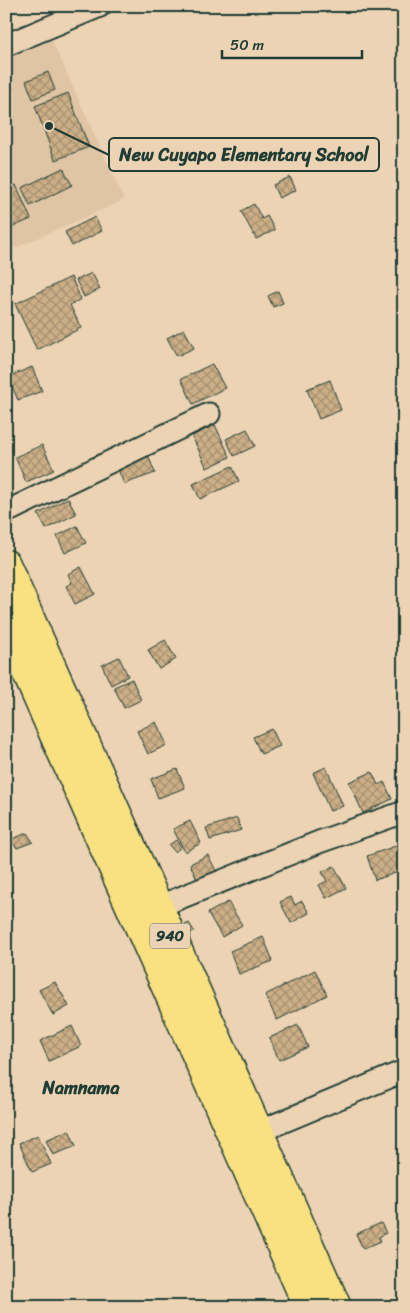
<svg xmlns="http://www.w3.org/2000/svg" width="410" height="1313" viewBox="0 0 410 1313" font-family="Sriracha,sans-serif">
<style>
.built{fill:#dfc5a4}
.building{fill:url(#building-cross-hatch);stroke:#1f3d34}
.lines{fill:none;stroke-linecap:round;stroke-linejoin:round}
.street-casing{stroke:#1f3d34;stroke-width:25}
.highway-casing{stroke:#1f3d34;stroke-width:31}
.street{stroke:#ecd3b4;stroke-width:21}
.highway{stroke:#f9e181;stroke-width:28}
.labels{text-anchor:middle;stroke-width:4;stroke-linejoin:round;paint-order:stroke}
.shield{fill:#ecd3b4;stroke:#5c6a5a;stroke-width:1}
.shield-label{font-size:15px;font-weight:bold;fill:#1f3d34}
.neighbourhood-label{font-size:18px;font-weight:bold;fill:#1f3d34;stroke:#ecd3b4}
.leader{fill:none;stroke:#1f3d34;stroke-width:2}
.callout-dot{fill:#1f3d34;stroke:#ecd3b4;stroke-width:2}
.callout{fill:#ecd3b4;stroke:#1f3d34;stroke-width:2}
.callout-label{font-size:18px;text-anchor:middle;font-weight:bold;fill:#1f3d34}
</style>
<defs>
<pattern id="building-cross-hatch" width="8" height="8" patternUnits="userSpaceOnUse" patternTransform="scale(1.25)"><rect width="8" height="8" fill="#cdaf87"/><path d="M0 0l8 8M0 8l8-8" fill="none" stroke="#a6906f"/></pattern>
</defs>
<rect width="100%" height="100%" fill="#ecd3b4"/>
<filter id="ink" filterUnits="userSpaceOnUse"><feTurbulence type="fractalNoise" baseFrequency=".02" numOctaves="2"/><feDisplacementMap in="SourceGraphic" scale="10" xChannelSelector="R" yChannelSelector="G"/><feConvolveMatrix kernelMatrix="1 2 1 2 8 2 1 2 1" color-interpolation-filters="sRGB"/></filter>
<g filter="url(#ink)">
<path class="built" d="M 49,34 L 124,200 L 6,252 L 6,53 Z"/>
<path class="building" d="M 48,72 L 55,90 L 33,99 L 26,81 Z
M 9,78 L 14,90 L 6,93 L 6,79 Z
M 68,93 L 89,147 L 55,160 L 35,106 Z
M 63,168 L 72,185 L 30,206 L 22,188 Z
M 290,177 L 296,190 L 279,198 L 273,185 Z
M 16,185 L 31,219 L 6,230 L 6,190 Z
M 254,204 L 262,219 L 267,216 L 275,230 L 256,239 L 241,211 Z
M 95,217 L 102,231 L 72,246 L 65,232 Z
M 92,273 L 100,289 L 84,297 L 76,280 Z
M 71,277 L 81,299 L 70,305 L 81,328 L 37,350 L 15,304 Z
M 278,291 L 283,303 L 273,307 L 268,296 Z
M 184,329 L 194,348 L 177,356 L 167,338 Z
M 212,364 L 225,388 L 193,404 L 181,379 Z
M 32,367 L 42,391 L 18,400 L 8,377 Z
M 330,380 L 341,410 L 319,419 L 307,389 Z
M 215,425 L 230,457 L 207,468 L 192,436 Z
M 247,429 L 255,446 L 234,456 L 226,439 Z
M 42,445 L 54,470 L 26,482 L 15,457 Z
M 146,450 L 155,473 L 124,484 L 115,462 Z
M 232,466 L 239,481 L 200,499 L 193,484 Z
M 68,498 L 76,514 L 46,529 L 38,514 Z
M 77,526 L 86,543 L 65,553 L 57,536 Z
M 81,567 L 95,594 L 75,604 L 66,586 L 72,583 L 68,574 Z
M 165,640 L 176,659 L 159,669 L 148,650 Z
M 119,657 L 128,676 L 111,685 L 102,665 Z
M 132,679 L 141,700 L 124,708 L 114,687 Z
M 156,722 L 167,745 L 148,754 L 137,731 Z
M 272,729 L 280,746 L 261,754 L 253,737 Z
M 326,767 L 343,806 L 330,811 L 313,773 Z
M 177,769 L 185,788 L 158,798 L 151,779 Z
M 372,772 L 378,785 L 384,782 L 392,799 L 363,813 L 349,782 Z
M 237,818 L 241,830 L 210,840 L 206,828 Z
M 190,821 L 201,843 L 185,852 L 173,829 Z
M 27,833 L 33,842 L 17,848 L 10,840 Z
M 176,840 L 181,847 L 175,852 L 169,845 Z
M 404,843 L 404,870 L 375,880 L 367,856 Z
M 208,855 L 217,873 L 198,882 L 190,864 Z
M 334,866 L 346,888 L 326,898 L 319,885 L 327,881 L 322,872 Z
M 291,897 L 295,905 L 302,901 L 309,913 L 291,923 L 280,902 Z
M 228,902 L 242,925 L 222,937 L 208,913 Z
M 189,923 L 194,931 L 182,938 L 177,929 Z
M 263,937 L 273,961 L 239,974 L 230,951 Z
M 315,970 L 327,995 L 277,1020 L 265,995 Z
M 55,982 L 69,1006 L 53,1015 L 39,990 Z
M 298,1025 L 308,1047 L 279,1060 L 269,1038 Z
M 72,1026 L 81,1046 L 49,1061 L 40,1041 Z
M 69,1130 L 76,1146 L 53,1155 L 46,1140 Z
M 38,1135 L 51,1164 L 32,1172 L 19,1143 Z
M 381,1223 L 386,1233 L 379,1237 L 381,1241 L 363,1249 L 356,1234 Z"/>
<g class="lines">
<defs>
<path id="street" d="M 6,45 L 100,6
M 6,512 L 209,414
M 145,912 L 319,842 L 404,812
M 246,1137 L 404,1071"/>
<path id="highway" d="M 6,564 L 337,1307
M 6,627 L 308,1307"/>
</defs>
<use href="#street" class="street-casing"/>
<use href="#highway" class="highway-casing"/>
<use href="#street" class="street"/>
<use href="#highway" class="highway"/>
</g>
</g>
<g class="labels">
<rect class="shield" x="150" y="923.5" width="40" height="25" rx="4"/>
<g class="shield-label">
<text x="170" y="941">940</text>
</g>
<g class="neighbourhood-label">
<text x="81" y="1094">Namnama</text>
</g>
</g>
<path class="leader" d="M49 126L109 155"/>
<circle class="callout-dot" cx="49" cy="126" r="5"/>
<rect class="callout" x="109" y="138" width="270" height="33" rx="5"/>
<g class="callout-label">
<text x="244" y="161">New Cuyapo Elementary School</text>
</g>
<rect width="410" height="1313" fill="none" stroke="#ecd3b4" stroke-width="25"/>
<rect x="12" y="12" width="385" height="1288" fill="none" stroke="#1f3d34" stroke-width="2" filter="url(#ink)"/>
<path d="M222 50v8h140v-8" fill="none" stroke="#1f3d34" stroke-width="2.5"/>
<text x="230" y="50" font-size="15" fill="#1f3d34" stroke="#ecd3b4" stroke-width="4" paint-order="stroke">50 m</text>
</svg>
